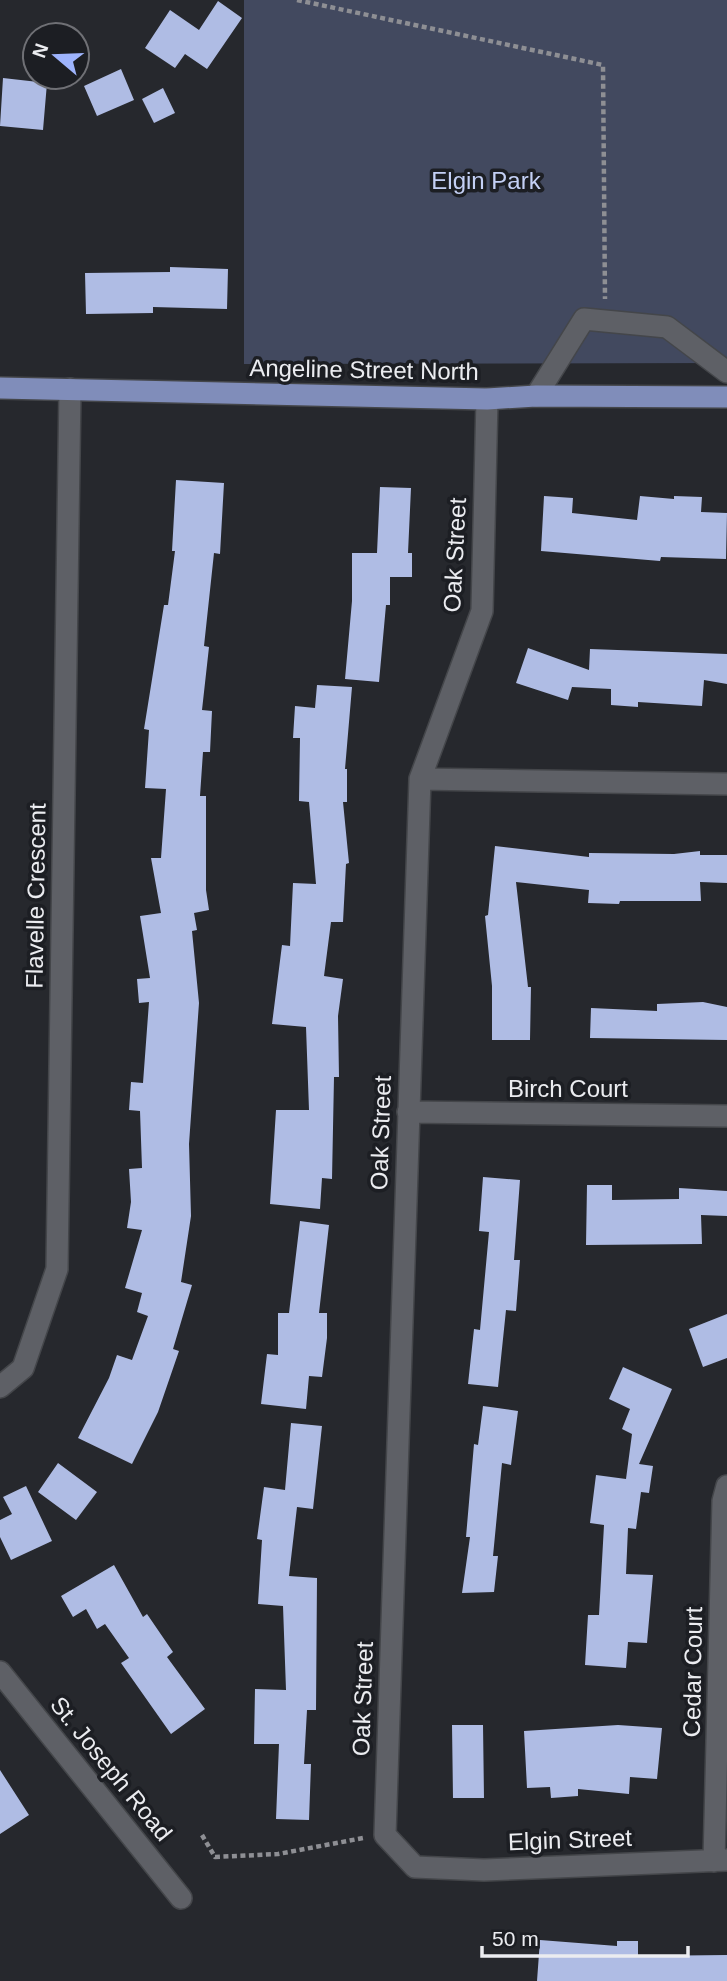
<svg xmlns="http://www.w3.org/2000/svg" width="727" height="1981" viewBox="0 0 727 1981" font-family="Arial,sans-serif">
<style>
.green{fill:#42495f}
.building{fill:#afbce4}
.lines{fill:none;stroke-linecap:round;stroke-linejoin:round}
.minor-casing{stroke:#44464a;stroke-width:24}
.major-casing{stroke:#44464a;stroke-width:24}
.path{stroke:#8e8f94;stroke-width:4.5;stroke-dasharray:5 3.5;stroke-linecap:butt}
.minor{stroke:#5e6066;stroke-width:21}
.major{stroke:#808dba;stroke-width:21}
.labels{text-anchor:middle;stroke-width:7;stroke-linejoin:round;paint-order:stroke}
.park-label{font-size:24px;fill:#c4d0f5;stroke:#1c1e23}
.street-label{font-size:24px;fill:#ebecf0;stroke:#1c1e23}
</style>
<rect width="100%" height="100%" fill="#26282d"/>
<path class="green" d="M 244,0 L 727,0 L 727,363 L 244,364 Z"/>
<path class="building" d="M 218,1 L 242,18 L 207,69 L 185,54 L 175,68 L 145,48 L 170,10 L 199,30 Z
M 121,69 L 134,100 L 97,116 L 84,86 Z
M 3,78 L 47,83 L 43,130 L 0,126 Z
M 163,88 L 175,113 L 154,123 L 142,99 Z
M 170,267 L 228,269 L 227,309 L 153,307 L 153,313 L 86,314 L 85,273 L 170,272 Z
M 176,480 L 224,483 L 220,554 L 214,553 L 204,646 L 209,647 L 202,710 L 212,711 L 210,752 L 203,752 L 200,796 L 206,796 L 206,890 L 209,910 L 194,913 L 197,930 L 192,931 L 199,1003 L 189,1144 L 191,1216 L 181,1282 L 192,1285 L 173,1349 L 179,1351 L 158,1412 L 132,1464 L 78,1438 L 109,1378 L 117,1355 L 132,1360 L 148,1316 L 137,1312 L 142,1293 L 125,1288 L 142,1230 L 127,1228 L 131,1202 L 129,1169 L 142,1168 L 140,1111 L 129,1110 L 131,1082 L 143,1083 L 149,1002 L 139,1003 L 137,979 L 150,978 L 140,916 L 161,913 L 151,858 L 161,858 L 166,789 L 145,788 L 149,730 L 144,729 L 164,605 L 168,605 L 175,551 L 172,551 Z
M 380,487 L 411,488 L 408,553 L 412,553 L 412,577 L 390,577 L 390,605 L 386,605 L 379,682 L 345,679 L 352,601 L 352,553 L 377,553 Z
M 544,496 L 573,498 L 572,513 L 637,520 L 640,496 L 674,499 L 674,496 L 702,497 L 701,512 L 727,513 L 726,559 L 661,557 L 660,561 L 541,551 Z
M 528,648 L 589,670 L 590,649 L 727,654 L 727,684 L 704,680 L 702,706 L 638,702 L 638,707 L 611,705 L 611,689 L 572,687 L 568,700 L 516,683 Z
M 317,685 L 352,687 L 345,769 L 347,769 L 347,802 L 343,802 L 349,863 L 346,864 L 343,922 L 331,922 L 324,976 L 343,979 L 338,1016 L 339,1077 L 334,1077 L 332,1179 L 322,1178 L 320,1209 L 270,1204 L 276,1110 L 309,1110 L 306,1027 L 272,1024 L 282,945 L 290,946 L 293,883 L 316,884 L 309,802 L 299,801 L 300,738 L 293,738 L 295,706 L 315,708 Z
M 495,846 L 589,857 L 589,853 L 674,854 L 700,851 L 700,855 L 727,855 L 727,883 L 700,882 L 701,901 L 620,901 L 619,904 L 588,903 L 589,890 L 516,882 L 528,987 L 531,987 L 530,1040 L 492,1040 L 492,986 L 485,916 L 488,915 Z
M 703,1002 L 727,1007 L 727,1040 L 590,1038 L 591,1008 L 657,1011 L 657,1004 Z
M 483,1177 L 520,1180 L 514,1260 L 520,1260 L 516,1311 L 506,1310 L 498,1387 L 468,1384 L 474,1329 L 480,1330 L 489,1232 L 479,1231 Z
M 587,1185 L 612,1185 L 612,1200 L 679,1199 L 679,1188 L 727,1191 L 727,1216 L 701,1215 L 702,1244 L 586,1245 Z
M 300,1221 L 329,1225 L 319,1313 L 327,1313 L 327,1338 L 322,1377 L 309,1376 L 306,1409 L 261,1404 L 267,1354 L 278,1355 L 278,1313 L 289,1313 Z
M 727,1314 L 727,1358 L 703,1367 L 689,1329 Z
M 623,1367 L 672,1389 L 639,1464 L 653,1466 L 649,1493 L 641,1492 L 636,1529 L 628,1528 L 626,1574 L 653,1575 L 647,1643 L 628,1642 L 626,1668 L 585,1665 L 588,1615 L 599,1615 L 604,1525 L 590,1523 L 596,1475 L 626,1479 L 632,1434 L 622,1429 L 630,1409 L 609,1399 Z
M 483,1406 L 518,1411 L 511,1465 L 502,1463 L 493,1556 L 498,1556 L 494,1592 L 462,1593 L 470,1537 L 466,1537 L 474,1444 L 478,1445 Z
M 291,1423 L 322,1426 L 313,1509 L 297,1507 L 289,1576 L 317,1578 L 316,1710 L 307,1710 L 304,1764 L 311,1764 L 309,1820 L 276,1819 L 279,1744 L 254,1744 L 255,1689 L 286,1690 L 283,1606 L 258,1604 L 262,1540 L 257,1539 L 264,1487 L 285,1490 Z
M 58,1463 L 97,1492 L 76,1520 L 38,1492 Z
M 26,1486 L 52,1541 L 11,1560 L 0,1537 L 0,1520 L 12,1514 L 3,1497 Z
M 114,1565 L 143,1617 L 147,1614 L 173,1652 L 167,1657 L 205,1709 L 171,1734 L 121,1663 L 129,1658 L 105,1624 L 97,1629 L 86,1609 L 73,1617 L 61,1596 Z
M 452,1725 L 483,1725 L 484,1798 L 453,1798 Z
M 618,1725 L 662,1728 L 657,1779 L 630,1777 L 629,1794 L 578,1789 L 578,1796 L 551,1798 L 550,1787 L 527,1788 L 524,1731 Z
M 0,1770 L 29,1815 L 0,1834 Z
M 540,1940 L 617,1946 L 617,1941 L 638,1941 L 638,1956 L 727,1955 L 727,1981 L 537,1981 Z"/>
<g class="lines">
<defs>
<path id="minor" d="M 536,396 L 584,319 L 667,327 L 727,372
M 487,399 L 482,611 L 420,779 L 385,1835 L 415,1867 L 484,1870 L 727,1860
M 420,779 L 727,784
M 408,1112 L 727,1116
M 0,1387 L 23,1368 L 57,1269 L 70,389
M 0,1672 L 181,1898
M 714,1861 L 723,1501 L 727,1486"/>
<path id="major" d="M 0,388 L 487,399 L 536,396 L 727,397"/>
</defs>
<use href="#minor" class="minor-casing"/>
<use href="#major" class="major-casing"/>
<path class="path" d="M 297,0 L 603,65 L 605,299
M 202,1835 L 215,1857 L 278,1854 L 363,1838"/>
<use href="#minor" class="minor"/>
<use href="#major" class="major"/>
</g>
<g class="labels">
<g class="park-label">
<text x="486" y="189">Elgin Park</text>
</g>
<g class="street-label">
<text transform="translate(364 370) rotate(1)" y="8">Angeline Street North</text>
<text transform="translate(455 555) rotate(-87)" y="8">Oak Street</text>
<text transform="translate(36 896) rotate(-89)" y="8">Flavelle Crescent</text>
<text x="568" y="1097">Birch Court</text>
<text transform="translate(381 1133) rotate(-88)" y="8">Oak Street</text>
<text transform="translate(693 1672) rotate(-89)" y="8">Cedar Court</text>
<text transform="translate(363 1699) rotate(-88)" y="8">Oak Street</text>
<text transform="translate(111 1769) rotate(51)" y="8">St. Joseph Road</text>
<text transform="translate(570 1840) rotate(-2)" y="8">Elgin Street</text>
</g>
</g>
<g transform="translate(56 56) rotate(289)"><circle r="33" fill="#1c1e23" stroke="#6f7075" stroke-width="2"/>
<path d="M0-5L12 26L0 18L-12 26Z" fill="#9eb4fd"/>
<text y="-10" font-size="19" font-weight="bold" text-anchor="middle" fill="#ebecf0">N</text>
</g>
<path d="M482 1946v10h206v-10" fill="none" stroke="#ebecf0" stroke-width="3.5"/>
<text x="492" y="1946" font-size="21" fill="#ebecf0" stroke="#1c1e23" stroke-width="5" paint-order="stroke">50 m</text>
</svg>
